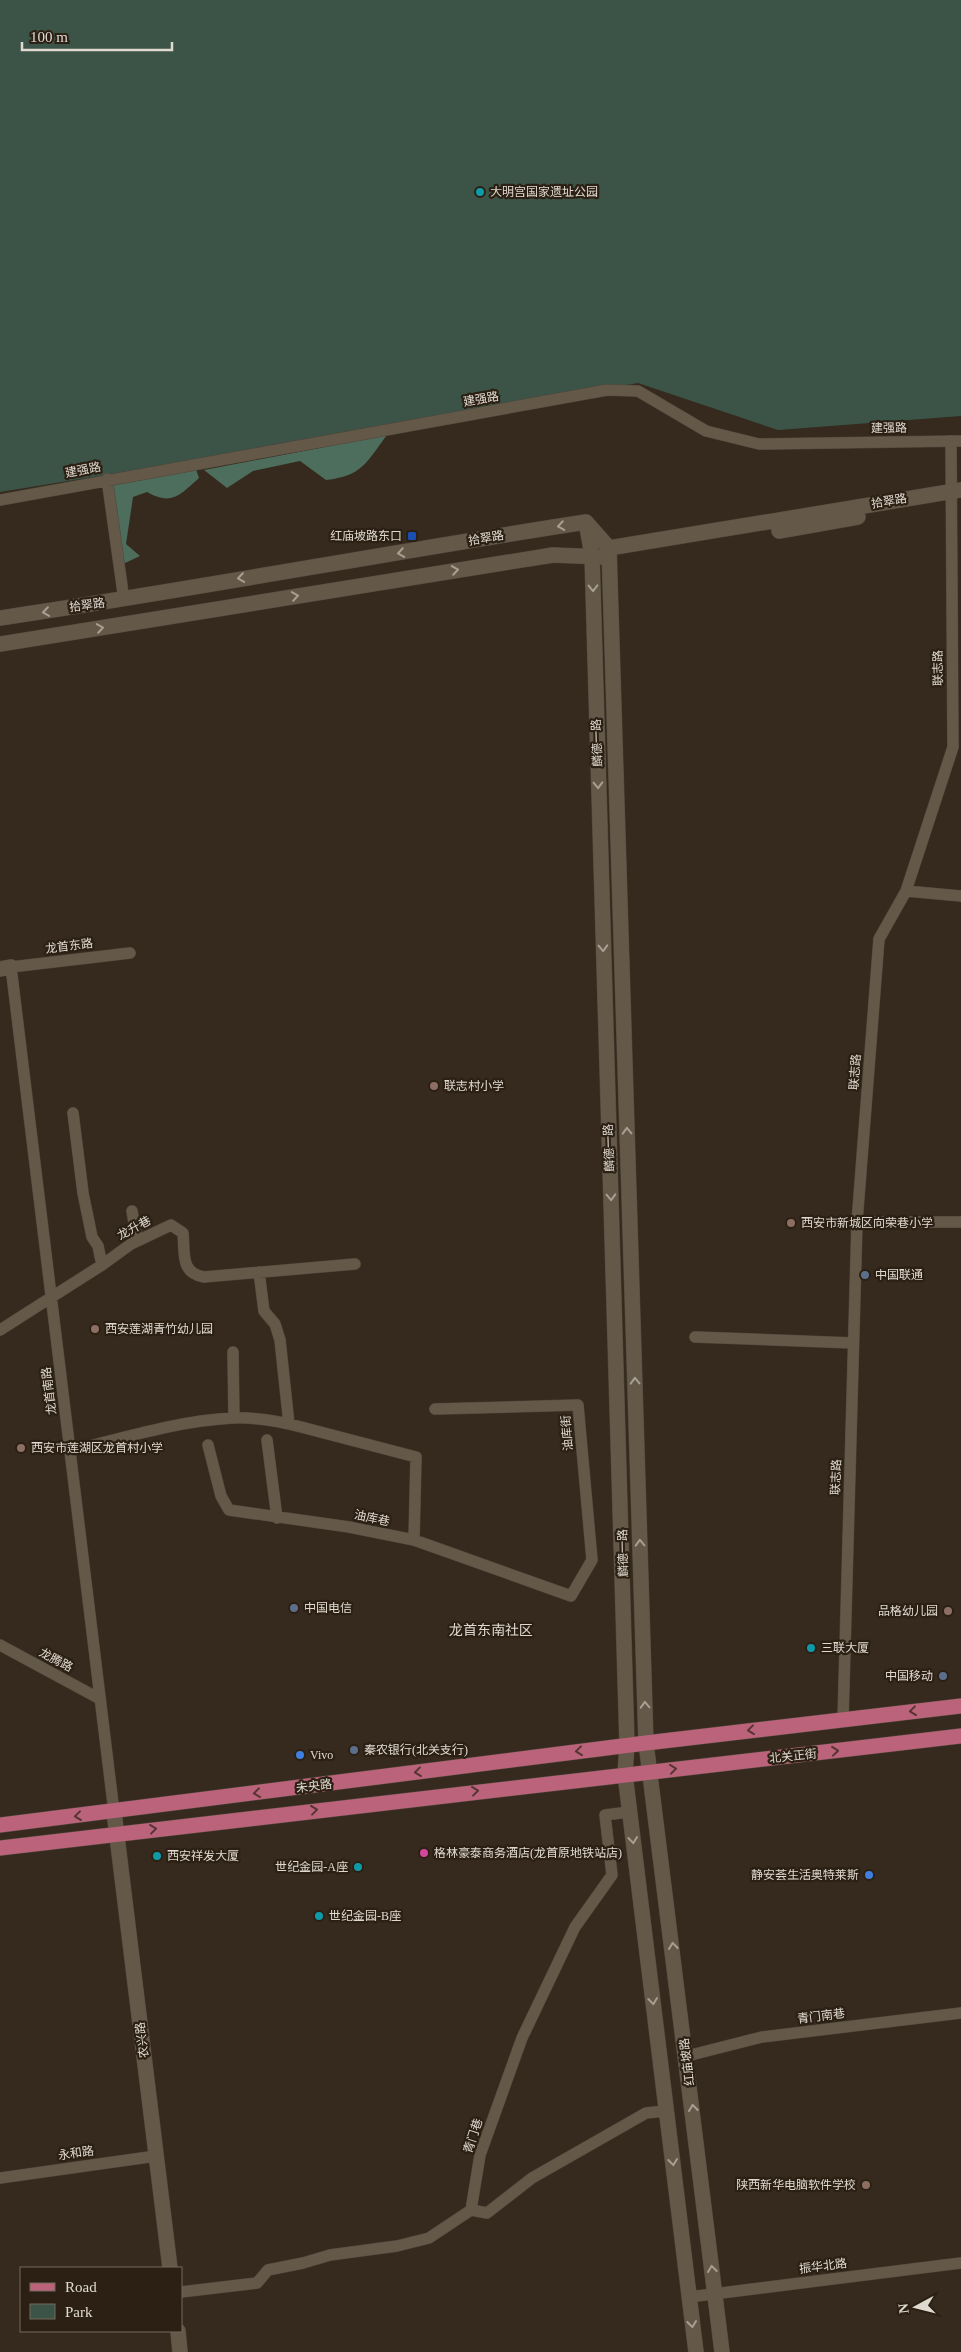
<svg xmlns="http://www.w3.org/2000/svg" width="961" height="2352" viewBox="0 0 961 2352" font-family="'Times New Roman','Noto Sans SC',serif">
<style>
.green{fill:#3b5447}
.forest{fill:#4d6d5d}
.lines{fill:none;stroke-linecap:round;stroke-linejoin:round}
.street-casing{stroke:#4f463b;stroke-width:12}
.secondary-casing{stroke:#4f463b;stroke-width:16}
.primary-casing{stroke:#4f463b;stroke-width:16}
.street{stroke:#645849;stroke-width:11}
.secondary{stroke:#645849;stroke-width:15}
.primary{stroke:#ba637a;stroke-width:15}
.oneway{stroke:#a89f93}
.oneway2{stroke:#563432}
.culture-dot{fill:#0f9aa8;stroke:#2b2013;stroke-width:2}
.transit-dot{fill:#1a4fb4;stroke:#2b2013;stroke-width:2}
.education-dot{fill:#8d6e63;stroke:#2b2013;stroke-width:2}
.service-dot{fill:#5c6f8a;stroke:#2b2013;stroke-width:2}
.shop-dot{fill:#3f7fe0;stroke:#2b2013;stroke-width:2}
.hotel-dot{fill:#d1479c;stroke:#2b2013;stroke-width:2}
.labels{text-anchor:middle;stroke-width:4.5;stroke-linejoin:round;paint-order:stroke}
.poi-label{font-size:12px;fill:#e0d9d0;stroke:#2b2013;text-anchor:start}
.street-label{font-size:12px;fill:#e0d9d0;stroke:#2b2013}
.neighbourhood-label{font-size:14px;fill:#e0d9d0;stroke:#2b2013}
</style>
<rect width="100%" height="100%" fill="#352a1d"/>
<path class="green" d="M 0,0 L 961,0 L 961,416 L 778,430 L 638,383 L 247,452 L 0,492 Z"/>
<path class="forest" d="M 387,435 C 366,463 362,476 326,480 L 300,461 L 253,471 L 227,488 L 204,470 Z
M 196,469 L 199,478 C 180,495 172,506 147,492 L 133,497 L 126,544 L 140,556 L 123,564 L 111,484 Z"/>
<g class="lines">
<defs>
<path id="street" d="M 107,479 L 124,600
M 0,500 L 607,390 L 638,391 L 706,431 L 759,444 L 961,441
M 906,891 L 961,896
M 73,1113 L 83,1193 L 92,1237 L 98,1246 L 102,1265
M 132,1211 L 137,1240
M 857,1222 L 961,1222
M 259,1272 L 264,1311 L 275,1324 L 280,1340 L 289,1424
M 0,1330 L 102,1265 L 131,1244 L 171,1225 L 183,1233 C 185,1253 180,1273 204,1277 L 355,1264
M 695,1337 L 853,1343
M 233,1352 L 234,1418
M 267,1440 L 277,1518
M 208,1445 L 221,1496 L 229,1510 L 349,1527 L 414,1540 L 571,1596 L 592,1560 L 578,1405 L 435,1409
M 70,1451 C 123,1438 177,1421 232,1418 C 256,1417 283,1422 305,1428 L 416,1457 L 414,1540
M 0,1645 L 100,1699
M 843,1720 L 857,1222 L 879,939 L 906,891 L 953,747 L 951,441
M 114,1812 L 11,967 L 130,953
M 687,2056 L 762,2037 L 961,2013
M 0,2178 L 156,2156
M 471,2210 L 487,2213 L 532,2178 L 646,2113 L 666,2111
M 181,2292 L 257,2283 L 268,2270 L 303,2263 L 330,2255 L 397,2246 L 429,2238 L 471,2210 L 480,2155 L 522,2038 L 575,1927 L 612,1875 L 605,1815 L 629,1812
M 689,2297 L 961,2263"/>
<path id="secondary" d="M 586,522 L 592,555 L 627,1745 L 625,1774 L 696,2352
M 779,531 L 858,517
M 609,548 L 646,1743 L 722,2352
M 0,618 C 196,589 390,552 586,522 L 609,548 L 961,490
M 0,644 L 553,555 L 601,557
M 0,969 L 11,967
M 114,1812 L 170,2268
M 178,2331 L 180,2352"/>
<path id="primary" d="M 0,1825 L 646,1743 L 961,1706
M 0,1848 L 961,1736"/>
</defs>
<use href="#street" class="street-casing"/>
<use href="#secondary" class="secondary-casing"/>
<use href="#primary" class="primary-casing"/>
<use href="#street" class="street"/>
<use href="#secondary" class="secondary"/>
<use href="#primary" class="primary"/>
</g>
<defs><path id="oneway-chevron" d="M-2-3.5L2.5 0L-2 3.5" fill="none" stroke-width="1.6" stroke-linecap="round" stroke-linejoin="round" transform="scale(1.25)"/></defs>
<g class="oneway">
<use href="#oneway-chevron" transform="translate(561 526) rotate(171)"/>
<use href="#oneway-chevron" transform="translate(401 553) rotate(171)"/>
<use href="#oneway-chevron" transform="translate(455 570) rotate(-9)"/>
<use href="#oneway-chevron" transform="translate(241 578) rotate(172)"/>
<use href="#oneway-chevron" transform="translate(593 588) rotate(89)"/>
<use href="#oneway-chevron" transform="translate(295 596) rotate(-9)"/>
<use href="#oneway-chevron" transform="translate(46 612) rotate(172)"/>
<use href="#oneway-chevron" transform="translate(100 628) rotate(-9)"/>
<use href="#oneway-chevron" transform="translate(598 785) rotate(88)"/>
<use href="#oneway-chevron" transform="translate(603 948) rotate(88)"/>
<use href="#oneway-chevron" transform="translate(627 1131) rotate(-92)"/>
<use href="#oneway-chevron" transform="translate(611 1197) rotate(88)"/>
<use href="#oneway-chevron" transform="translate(635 1381) rotate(-92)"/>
<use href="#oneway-chevron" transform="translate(640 1543) rotate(-92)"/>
<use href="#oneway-chevron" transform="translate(645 1705) rotate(-92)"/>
<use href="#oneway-chevron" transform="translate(633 1840) rotate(83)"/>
<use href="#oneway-chevron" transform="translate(673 1946) rotate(-97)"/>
<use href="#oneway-chevron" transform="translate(653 2001) rotate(83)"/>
<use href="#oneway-chevron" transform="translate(693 2108) rotate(-97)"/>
<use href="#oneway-chevron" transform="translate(673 2162) rotate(83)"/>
<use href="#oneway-chevron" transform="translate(712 2269) rotate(-97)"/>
<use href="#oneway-chevron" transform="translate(692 2324) rotate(83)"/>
</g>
<g class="oneway2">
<use href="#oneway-chevron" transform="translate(913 1711) rotate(173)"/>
<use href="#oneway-chevron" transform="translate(751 1730) rotate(173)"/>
<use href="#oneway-chevron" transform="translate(579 1751) rotate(173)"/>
<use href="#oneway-chevron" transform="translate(835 1751) rotate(-6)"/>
<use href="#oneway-chevron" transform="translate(673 1769) rotate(-7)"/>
<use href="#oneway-chevron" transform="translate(418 1772) rotate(173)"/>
<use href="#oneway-chevron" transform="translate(475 1791) rotate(-7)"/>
<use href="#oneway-chevron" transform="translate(257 1793) rotate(173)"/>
<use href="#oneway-chevron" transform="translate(314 1810) rotate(-7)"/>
<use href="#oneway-chevron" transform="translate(78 1816) rotate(173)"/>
<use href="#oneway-chevron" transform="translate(153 1829) rotate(-7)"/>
</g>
<g class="culture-dot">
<circle cx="480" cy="192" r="5"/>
<circle cx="811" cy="1648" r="5"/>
<circle cx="157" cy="1856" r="5"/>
<circle cx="358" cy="1867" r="5"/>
<circle cx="319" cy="1916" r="5"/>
</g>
<rect class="transit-dot" x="407" y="531" width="10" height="10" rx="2.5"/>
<g class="education-dot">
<circle cx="434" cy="1086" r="5"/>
<circle cx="791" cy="1223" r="5"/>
<circle cx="95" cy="1329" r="5"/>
<circle cx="21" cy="1448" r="5"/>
<circle cx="948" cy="1611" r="5"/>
<circle cx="866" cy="2185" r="5"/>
</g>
<g class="service-dot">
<circle cx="865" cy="1275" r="5"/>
<circle cx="294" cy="1608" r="5"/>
<circle cx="943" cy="1676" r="5"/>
<circle cx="354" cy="1750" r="5"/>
</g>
<g class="shop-dot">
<circle cx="300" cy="1755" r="5"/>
<circle cx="869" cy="1875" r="5"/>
</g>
<circle class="hotel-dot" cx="424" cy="1853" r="5"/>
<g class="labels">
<g class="poi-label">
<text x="490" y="196">大明宫国家遗址公园</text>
<text x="402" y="540" text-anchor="end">红庙坡路东口</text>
<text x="444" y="1090">联志村小学</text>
<text x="801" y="1227">西安市新城区向荣巷小学</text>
<text x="875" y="1279">中国联通</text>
<text x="105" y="1333">西安莲湖青竹幼儿园</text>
<text x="31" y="1452">西安市莲湖区龙首村小学</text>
<text x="304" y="1612">中国电信</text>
<text x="938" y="1615" text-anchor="end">品格幼儿园</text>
<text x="821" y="1652">三联大厦</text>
<text x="933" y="1680" text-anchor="end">中国移动</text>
<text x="364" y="1754">秦农银行(北关支行)</text>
<text x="310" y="1759">Vivo</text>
<text x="434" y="1857">格林豪泰商务酒店(龙首原地铁站店)</text>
<text x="167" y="1860">西安祥发大厦</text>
<text x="348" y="1871" text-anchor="end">世纪金园-A座</text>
<text x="859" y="1879" text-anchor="end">静安荟生活奥特莱斯</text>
<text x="329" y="1920">世纪金园-B座</text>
<text x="856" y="2189" text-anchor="end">陕西新华电脑软件学校</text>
</g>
<g class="street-label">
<text transform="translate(481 399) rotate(-10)" y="4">建强路</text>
<text transform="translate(889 428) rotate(-1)" y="4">建强路</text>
<text transform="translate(83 470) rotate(-11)" y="4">建强路</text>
<text transform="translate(889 501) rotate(-10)" y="4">拾翠路</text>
<text transform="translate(486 538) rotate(-10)" y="4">拾翠路</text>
<text transform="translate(87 605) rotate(-8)" y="4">拾翠路</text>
<text transform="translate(938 668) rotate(-91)" y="4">联志路</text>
<text transform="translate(597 743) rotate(-92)" y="4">麟德一路</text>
<text transform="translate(69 946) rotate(-7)" y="4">龙首东路</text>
<text transform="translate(855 1072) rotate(-86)" y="4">联志路</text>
<text transform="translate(609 1148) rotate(-92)" y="4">麟德一路</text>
<text transform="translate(134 1228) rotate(-28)" y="4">龙升巷</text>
<text transform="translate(49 1391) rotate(-97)" y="4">龙首南路</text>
<text transform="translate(567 1433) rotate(-95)" y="4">油库街</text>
<text transform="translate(836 1477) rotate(-88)" y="4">联志路</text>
<text transform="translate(372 1518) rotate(12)" y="4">油库巷</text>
<text transform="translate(623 1553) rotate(-91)" y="4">麟德一路</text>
<text transform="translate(56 1660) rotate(28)" y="4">龙腾路</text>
<text transform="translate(793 1756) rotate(-6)" y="4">北关正街</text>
<text transform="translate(314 1786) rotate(-7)" y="4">未央路</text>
<text transform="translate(821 2016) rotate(-7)" y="4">青门南巷</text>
<text transform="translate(142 2040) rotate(-97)" y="4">农兴路</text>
<text transform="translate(687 2062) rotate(-97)" y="4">红庙坡路</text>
<text transform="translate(473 2136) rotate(-72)" y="4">青门巷</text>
<text transform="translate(76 2153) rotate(-8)" y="4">永和路</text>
<text transform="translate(823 2266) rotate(-7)" y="4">振华北路</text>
</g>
<g class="neighbourhood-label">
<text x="491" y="1635">龙首东南社区</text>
</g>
</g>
<rect x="20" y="2267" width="162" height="65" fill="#2b2013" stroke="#736a5f"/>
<rect x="30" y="2283" width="25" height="8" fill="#ba637a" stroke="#736a5f"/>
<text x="65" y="2292" font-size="15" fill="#e0d9d0">Road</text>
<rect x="30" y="2304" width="25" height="15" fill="#3b5447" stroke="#736a5f"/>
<text x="65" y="2317" font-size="15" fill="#e0d9d0">Park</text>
<g transform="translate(916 2307) rotate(263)" stroke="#2b2013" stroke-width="4" paint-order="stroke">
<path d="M0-4L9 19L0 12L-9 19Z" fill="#e0d9d0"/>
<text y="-8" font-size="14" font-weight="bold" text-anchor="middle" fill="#e0d9d0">N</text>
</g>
<path d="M22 42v8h150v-8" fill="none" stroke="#e0d9d0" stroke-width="2.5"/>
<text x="30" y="42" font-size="15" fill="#e0d9d0" stroke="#2b2013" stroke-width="4" paint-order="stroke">100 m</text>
</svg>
